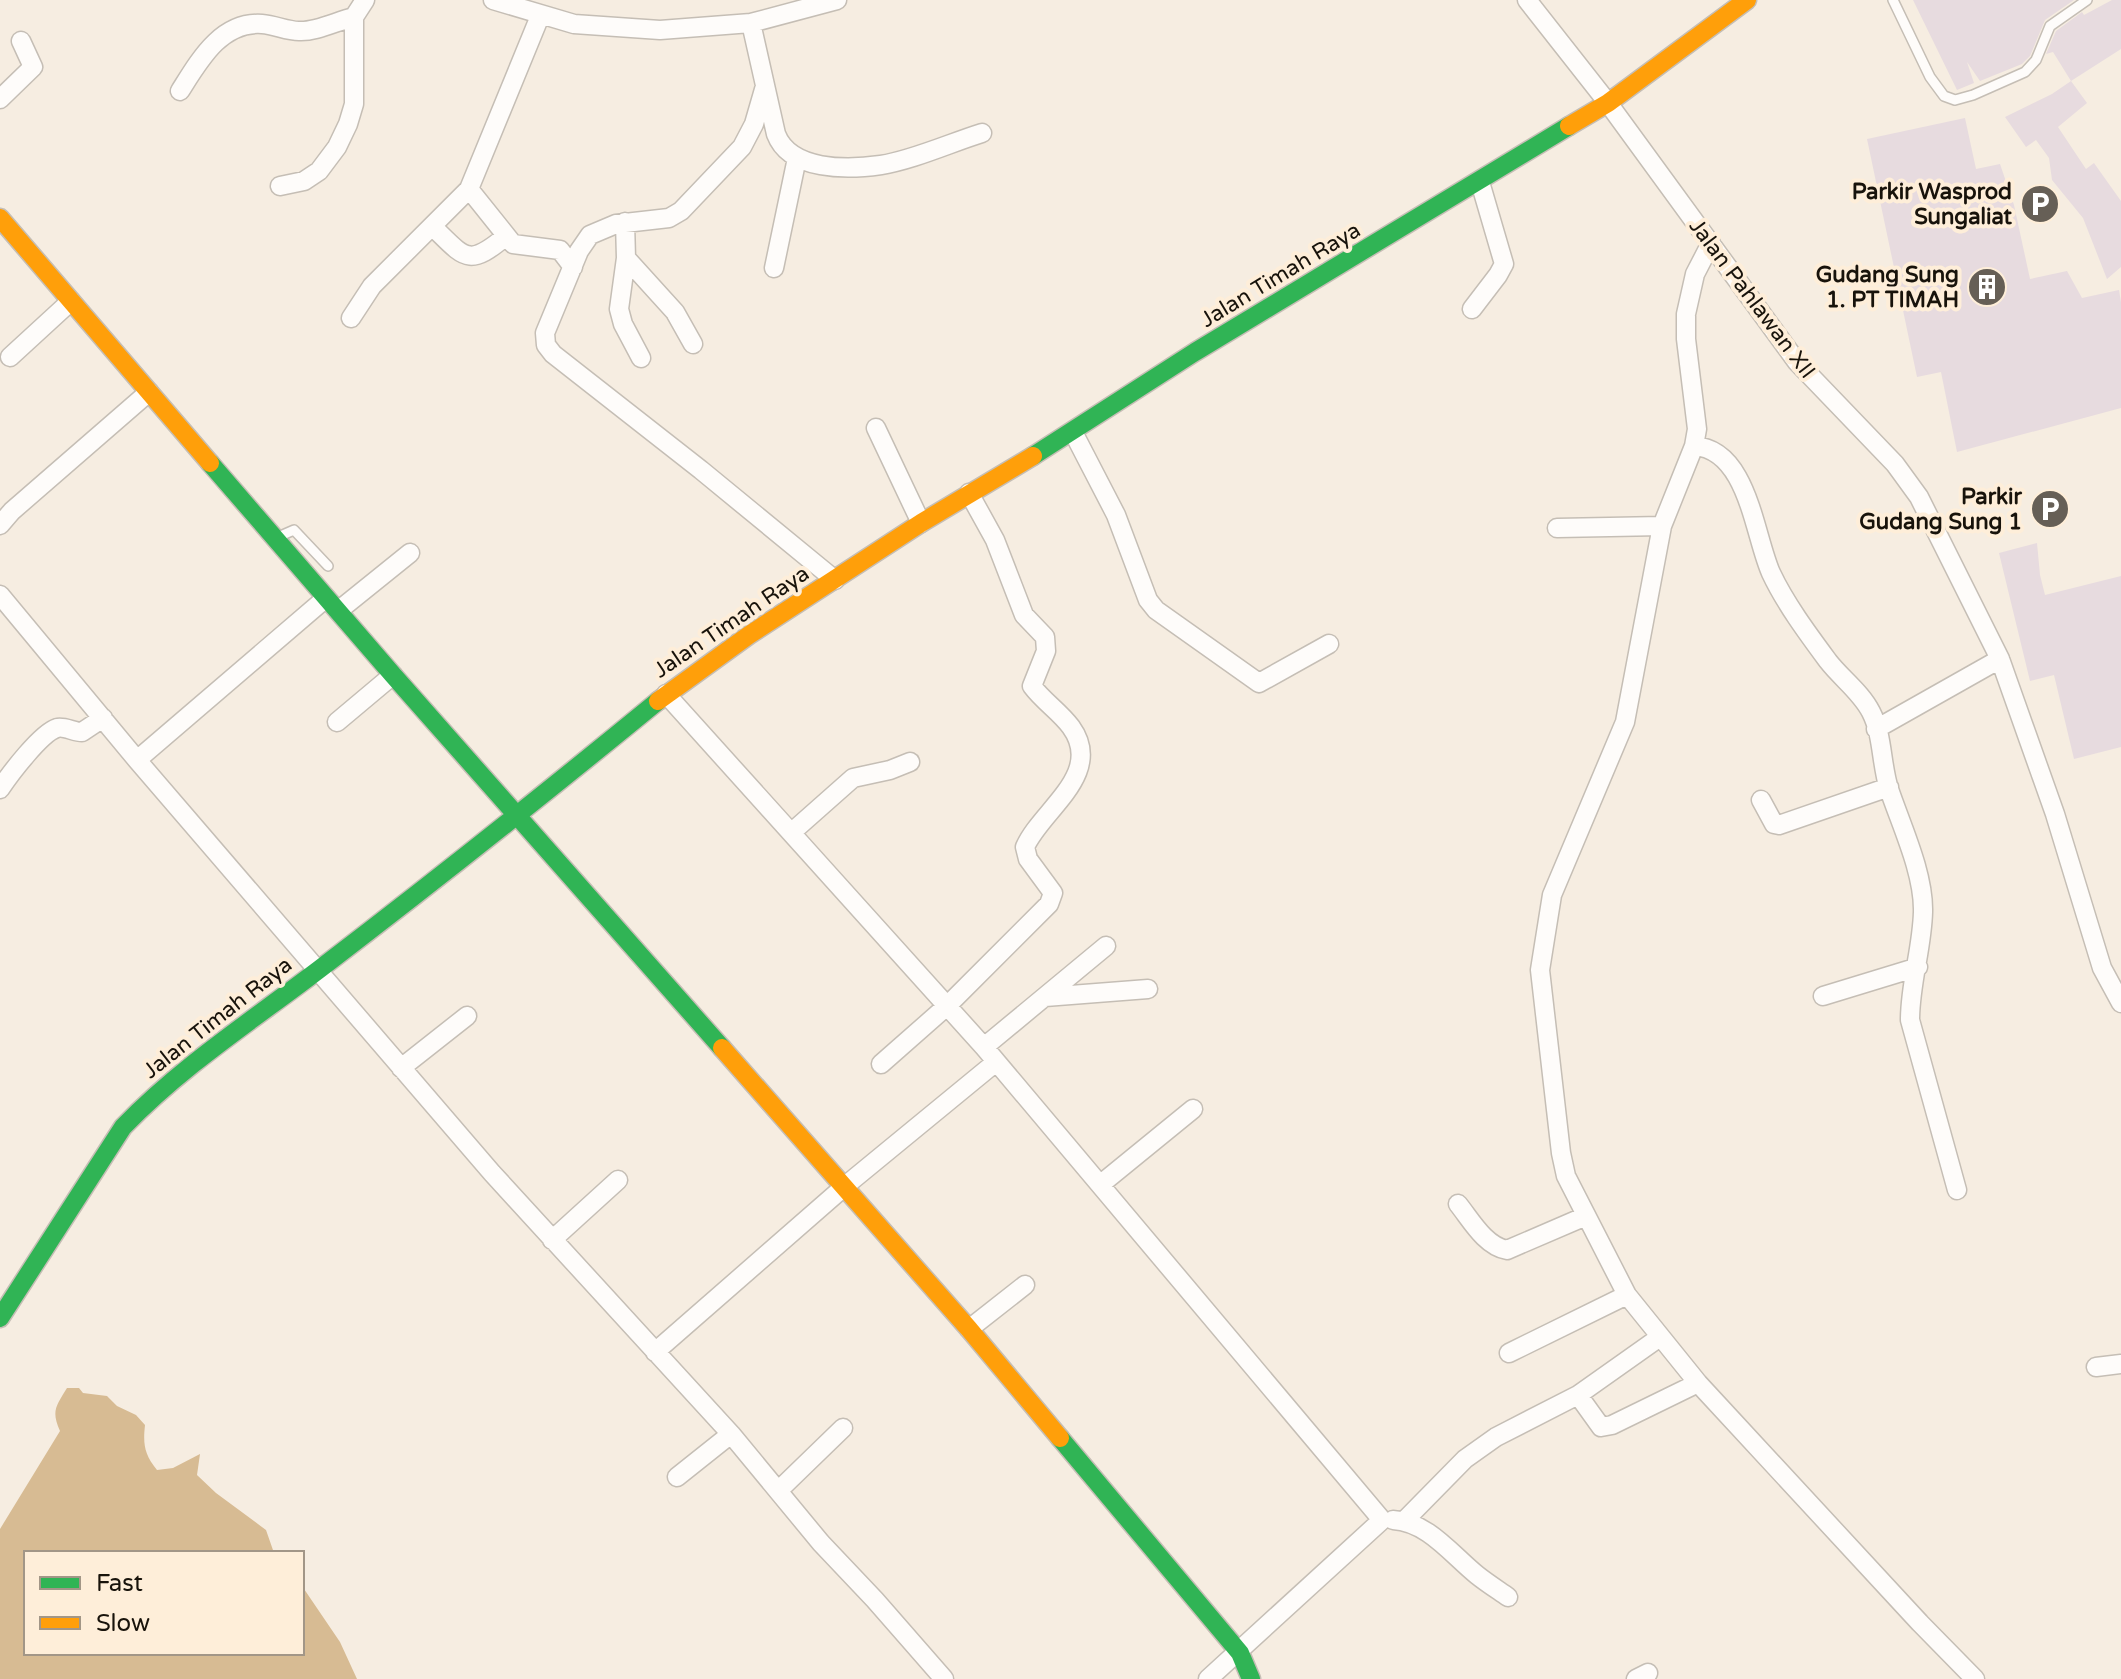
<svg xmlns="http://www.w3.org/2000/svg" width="2121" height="1679" viewBox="0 0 2121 1679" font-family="'Varela Round',sans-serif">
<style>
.water{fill:#d7bb93}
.building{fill:#e7dbdf}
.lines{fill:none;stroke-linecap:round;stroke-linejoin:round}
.lane-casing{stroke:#c5beb5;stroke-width:12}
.street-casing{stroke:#c5beb5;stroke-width:21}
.fast-casing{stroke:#c5beb5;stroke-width:21}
.slow-casing{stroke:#c5beb5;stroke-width:21}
.lane{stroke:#fefcfa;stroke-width:9}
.street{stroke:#fefcfa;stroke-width:18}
.fast{stroke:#30b455;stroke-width:18}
.slow{stroke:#ff9f0a;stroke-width:18}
.labels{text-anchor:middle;stroke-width:8;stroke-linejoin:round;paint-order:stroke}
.poi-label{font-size:22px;font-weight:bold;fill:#18130b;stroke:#feeed9;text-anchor:end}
.street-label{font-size:22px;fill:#18130b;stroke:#feeed9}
</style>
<rect width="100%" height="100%" fill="#f6ede1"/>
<path class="water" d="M 67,1388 L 79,1388 L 83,1393 L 107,1396 L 117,1406 L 136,1415 L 145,1425 C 143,1444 144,1454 157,1470 L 173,1468 L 200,1454 L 197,1475 L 216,1493 L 266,1530 L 274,1553 L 26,1553 L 26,1653 L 302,1653 L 302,1586 L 340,1642 L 357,1679 L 0,1679 L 0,1529 L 60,1431 C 51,1411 56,1406 67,1388 Z"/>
<path class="building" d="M 1913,0 L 2074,0 L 2045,20 L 2030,56 L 2022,64 L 1980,81 L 1967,62 L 1974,83 L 1957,90 Z
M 2112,0 L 2121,0 L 2121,49 L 2071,81 L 2053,52 L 2046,54 L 2056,31 L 2082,12 L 2084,15 Z
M 2071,81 L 2087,103 L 2058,127 L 2086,169 L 2094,163 L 2121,201 L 2121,267 L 2107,279 L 2083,218 L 2052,180 L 2049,158 L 2036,140 L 2026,147 L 2005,117 L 2052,94 Z
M 1965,118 L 1976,169 L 2000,164 L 2014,205 L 2030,279 L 2067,271 L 2082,298 L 2119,290 L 2121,302 L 2121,408 L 1957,452 L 1941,372 L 1917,377 L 1867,139 Z
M 2037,543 L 2040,575 L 2045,595 L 2121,576 L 2121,747 L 2074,759 L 2054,675 L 2030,681 L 1999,553 Z"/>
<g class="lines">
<defs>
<path id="lane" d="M 1893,0 L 1930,77 L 1944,96 L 1955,100 L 1973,95 L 2025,72 L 2036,60 L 2050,26 L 2087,0
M 278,537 L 294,530 L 328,566"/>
<path id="street" d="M 493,0 L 574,24 L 660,30 L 751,23 L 837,0
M 1527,0 L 1608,103 L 1797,362 L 1895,464 L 1919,497 L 2000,659 L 2055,814 L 2102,968 L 2121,1003
M 540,16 L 469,189 L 513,244 L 560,250 L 573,267
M 751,23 L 776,134 C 790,171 847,170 881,165 C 913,160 950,143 982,133
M 765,86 L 754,124 L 742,147 L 681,211 L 669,218 L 616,224 L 590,235 L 579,251 L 545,333 L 546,345 L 553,354 L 701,470 L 835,580
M 180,91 C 199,61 221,21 262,24 C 275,25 287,31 299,31 C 316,32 337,21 354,17
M 0,99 L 33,67 L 21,41
M 280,186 L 304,181 L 319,171 L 337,147 L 348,124 L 354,104 L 354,17 L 365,0
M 625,222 L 626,258 L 619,309 L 623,324 L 641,358
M 433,227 C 465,258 468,268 506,236
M 1711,243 L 1695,274 L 1686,314 L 1686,339 L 1697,429 L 1694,446 L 1662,526 L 1625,722 L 1552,895 L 1540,970 L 1561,1153 L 1566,1176 L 1627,1295 L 1698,1383 L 1920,1623 L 1975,1679
M 626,258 L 675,312 L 693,344
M 774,268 L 797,158
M 1472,309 L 1498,275 L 1504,264 L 1480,182
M 351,318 L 372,286 L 469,189
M 10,357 L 71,301
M 876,428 L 921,523
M 1073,432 L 1116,515 L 1148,600 L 1156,610 L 1259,683 L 1329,644
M 1694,446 C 1748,449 1754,535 1771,573 C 1785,603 1808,634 1828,661 C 1841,678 1861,692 1871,712 C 1883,735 1881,764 1889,789 C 1901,825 1924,873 1923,912 C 1922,949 1910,983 1910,1020 L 1957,1190
M 0,525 L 12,511 L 149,392
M 1557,528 L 1662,526
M 0,595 L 137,760 L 492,1173 L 731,1434 L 821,1543 L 875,1600 L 944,1679
M 338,611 L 410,553
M 666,694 L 984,1047 L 1382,1520 L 1208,1679
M 337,722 L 393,675
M 1876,729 L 2000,659
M 137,760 L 326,598
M 0,789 C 10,774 41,733 57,728 C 64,726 74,732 82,732 L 103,718
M 1761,800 L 1774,824 L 1779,825 L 1889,787
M 792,832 L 853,778 L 890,770 L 910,762
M 1823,996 L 1918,967
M 1045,997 L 1148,989
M 984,1047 L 1106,946
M 881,1064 L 948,1005 L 1049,904 L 1053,893 L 1028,859 L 1025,847 C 1041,810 1105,774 1071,727 C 1060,712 1043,701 1032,686 L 1046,651 L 1045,637 L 1024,615 L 995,540 L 969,493
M 401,1068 L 467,1016
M 1101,1184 L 1193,1109
M 1458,1204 C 1471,1220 1485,1246 1507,1250 L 1586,1216
M 552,1240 L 618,1180
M 969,1329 L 1025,1285
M 655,1352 L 845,1186 L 996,1062
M 1509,1353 L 1627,1295
M 2096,1367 L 2121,1364
M 1578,1395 L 1601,1427 L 1612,1425 L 1698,1383
M 677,1477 L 731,1434
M 778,1491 L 843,1428
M 1393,1520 C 1428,1522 1451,1554 1477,1575 C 1487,1583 1498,1590 1508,1597
M 1404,1521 L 1465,1459 L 1496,1437 L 1578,1395 L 1660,1337
M 1636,1679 L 1648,1673"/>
<path id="fast" d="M 1033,456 L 1195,352 L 1569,126
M 210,463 L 393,675 L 722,1048
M 0,1318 L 123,1127 C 183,1065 253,1020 321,968 C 435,881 547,792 658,701
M 1060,1438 L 1240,1653 L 1251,1679"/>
<path id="slow" d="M 1569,126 L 1608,103 L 1747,0
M 0,218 L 210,463
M 658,701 L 749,635 L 921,523 L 1033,456
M 722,1048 L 969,1329 L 1060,1438"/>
</defs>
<use href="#lane" class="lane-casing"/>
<use href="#street" class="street-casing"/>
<use href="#fast" class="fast-casing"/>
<use href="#slow" class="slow-casing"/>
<use href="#lane" class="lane"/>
<use href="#street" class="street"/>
<use href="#fast" class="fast"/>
<use href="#slow" class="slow"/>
</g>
<defs>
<symbol id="parking-disc" viewBox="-11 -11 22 22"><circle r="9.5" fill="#665f56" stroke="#feeed9"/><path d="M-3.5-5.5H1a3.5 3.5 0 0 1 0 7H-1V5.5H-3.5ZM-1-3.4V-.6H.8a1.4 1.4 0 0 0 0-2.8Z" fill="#fff"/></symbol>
<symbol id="building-disc" viewBox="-11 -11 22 22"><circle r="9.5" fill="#665f56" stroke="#feeed9"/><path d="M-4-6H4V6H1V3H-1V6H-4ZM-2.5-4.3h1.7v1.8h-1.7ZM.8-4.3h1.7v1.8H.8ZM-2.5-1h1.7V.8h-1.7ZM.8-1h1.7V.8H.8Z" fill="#fff"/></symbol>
</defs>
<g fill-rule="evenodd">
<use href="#parking-disc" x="2018" y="182" width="44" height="44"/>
<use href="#building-disc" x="1965" y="265" width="44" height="44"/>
<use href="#parking-disc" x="2028" y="487" width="44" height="44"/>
</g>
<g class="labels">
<g class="poi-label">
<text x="2012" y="199">Parkir Wasprod<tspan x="2012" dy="25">Sungaliat</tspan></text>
<text x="1959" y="282">Gudang Sung<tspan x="1959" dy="25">1. PT TIMAH</tspan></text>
<text x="2022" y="504">Parkir<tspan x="2022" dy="25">Gudang Sung 1</tspan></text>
</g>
<g class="street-label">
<text transform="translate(1280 274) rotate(-31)" y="8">Jalan Timah Raya</text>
<text transform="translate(1753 298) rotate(53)" y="8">Jalan Pahlawan XII</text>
<text transform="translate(731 621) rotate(-34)" y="8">Jalan Timah Raya</text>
<text transform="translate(217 1017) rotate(-38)" y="8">Jalan Timah Raya</text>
</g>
</g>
<rect x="24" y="1551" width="280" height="104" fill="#feeed9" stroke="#a29687" stroke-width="2"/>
<rect x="40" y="1577" width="40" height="12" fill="#30b455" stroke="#a29687" stroke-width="2"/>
<text x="96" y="1591" font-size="24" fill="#18130b">Fast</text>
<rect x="40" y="1617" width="40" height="12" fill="#ff9f0a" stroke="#a29687" stroke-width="2"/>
<text x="96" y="1631" font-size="24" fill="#18130b">Slow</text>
</svg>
